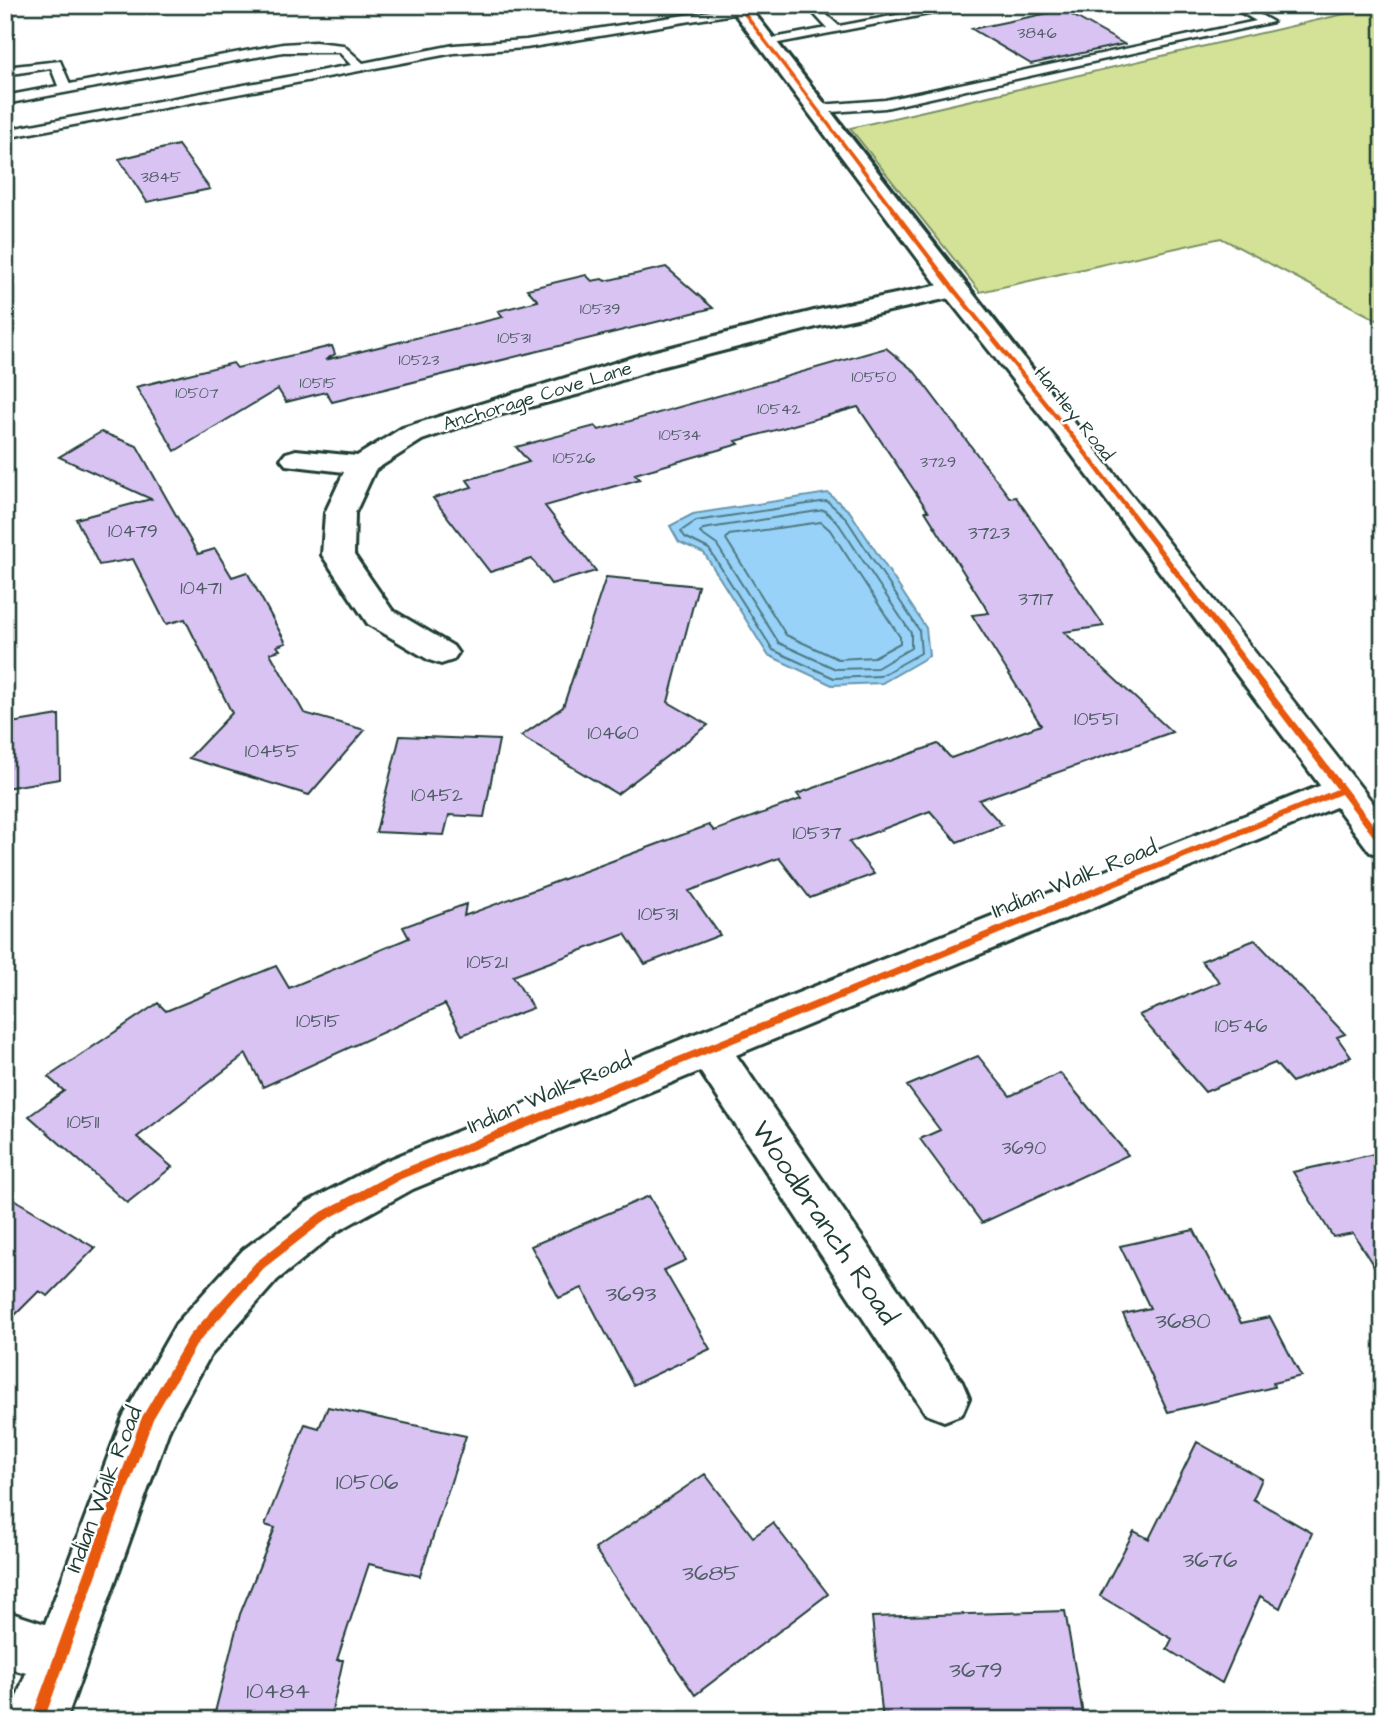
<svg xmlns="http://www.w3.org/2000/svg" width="1388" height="1725" viewBox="0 0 1388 1725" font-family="'Architects Daughter',sans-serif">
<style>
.green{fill:#d3e296;stroke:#799065;stroke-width:2}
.water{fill:#98d2f8;stroke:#6896aa;stroke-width:2}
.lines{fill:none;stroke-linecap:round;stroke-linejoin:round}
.shore{stroke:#4f7982;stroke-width:2}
.building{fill:#d9c3f3;stroke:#1f3d34;stroke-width:2}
.lane-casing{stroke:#1f3d34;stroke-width:5}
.street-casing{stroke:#1f3d34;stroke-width:6}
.secondary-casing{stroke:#1f3d34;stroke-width:6}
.lane{fill:#fff;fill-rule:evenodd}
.street{fill:#fff;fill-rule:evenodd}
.secondary{fill:#fff;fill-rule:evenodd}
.cycleway-casing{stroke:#fff;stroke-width:4}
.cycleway{fill:#e8590c;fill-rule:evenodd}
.labels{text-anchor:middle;stroke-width:5;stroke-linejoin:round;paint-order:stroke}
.far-number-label{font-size:16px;fill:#4e5e64}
.far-street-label{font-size:19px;fill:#1f3d34;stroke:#fff}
.number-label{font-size:19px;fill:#4e5e64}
.street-label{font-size:23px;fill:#1f3d34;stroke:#fff}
.near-number-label{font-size:23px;fill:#4e5e64}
.near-street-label{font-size:28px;fill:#1f3d34;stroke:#fff}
</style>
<rect width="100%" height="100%" fill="#fff"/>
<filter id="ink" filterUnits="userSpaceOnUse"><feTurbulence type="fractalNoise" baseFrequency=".0143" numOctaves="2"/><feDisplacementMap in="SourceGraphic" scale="14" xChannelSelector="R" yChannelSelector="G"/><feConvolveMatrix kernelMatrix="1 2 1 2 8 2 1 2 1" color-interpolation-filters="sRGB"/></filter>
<g filter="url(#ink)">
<path class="green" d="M 1383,5 L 1383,323 L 1221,238 L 980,292 L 850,128 Z"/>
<path class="water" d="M 828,493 L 850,512 L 926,628 L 929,656 L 882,683 L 832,685 L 768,655 L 704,553 L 679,542 L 670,526 L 693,514 Z"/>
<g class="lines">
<path class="shore" d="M 827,501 L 845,517 L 919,630 L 921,653 L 880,676 L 834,678 L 773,650 L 709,549 L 685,537 L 681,531 L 696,521 Z
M 824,510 L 838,523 L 911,633 L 911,648 L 877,668 L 836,669 L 779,643 L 717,545 L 700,533 L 703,529 Z
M 821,522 L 830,530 L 900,637 L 900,643 L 874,657 L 838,659 L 786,635 L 726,539 L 729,535 Z"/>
</g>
<path class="building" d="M 1063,10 L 1124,44 L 1031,64 L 972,29 Z
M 178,145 L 210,189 L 147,202 L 119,159 Z
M 666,267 L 713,308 L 332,402 L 326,392 L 286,402 L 278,389 L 175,451 L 136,387 L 233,363 L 237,368 L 332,346 L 335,354 L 325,360 L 503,317 L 498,311 L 538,301 L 527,289 L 586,275 L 592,281 L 602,279 L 605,281 Z
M 886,348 L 914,371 L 1010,498 L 1016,497 L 1104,626 L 1064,632 L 1172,732 L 979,800 L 1002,825 L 957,842 L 930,811 L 849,842 L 874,874 L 810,898 L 779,858 L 689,891 L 720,935 L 645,964 L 625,934 L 513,976 L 533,1008 L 462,1035 L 445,1004 L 263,1087 L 246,1054 L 137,1137 L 172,1167 L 127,1203 L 29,1116 L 64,1091 L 48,1077 L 158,1003 L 166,1011 L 276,966 L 289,988 L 409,938 L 403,927 L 466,904 L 464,916 L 709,825 L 714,831 L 801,799 L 797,794 L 938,744 L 951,758 L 1041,725 L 972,615 L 989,613 L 925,511 L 928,511 L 858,407 L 736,441 L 739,444 L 635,474 L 640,479 L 545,506 L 596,571 L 551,584 L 532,559 L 490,572 L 433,498 L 472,487 L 467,480 L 529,462 L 516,447 L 595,426 L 599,430 Z
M 101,432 L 137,446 L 198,554 L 215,549 L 232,577 L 247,572 L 286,643 L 277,646 L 280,650 L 270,653 L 304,713 L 365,730 L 309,795 L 189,758 L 232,713 L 185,619 L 166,624 L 133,559 L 99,565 L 76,519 L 151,499 L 59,457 Z
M 606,577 L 698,586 L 668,702 L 708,725 L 617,794 L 521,736 L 563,707 Z
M 59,715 L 60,779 L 5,788 L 5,724 Z
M 400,736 L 499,740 L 484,817 L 449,815 L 444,835 L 376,832 Z
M 1255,940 L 1345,1034 L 1337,1037 L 1351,1057 L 1292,1082 L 1275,1063 L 1205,1092 L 1139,1015 L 1220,982 L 1201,961 Z
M 978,1056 L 1010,1096 L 1060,1073 L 1128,1155 L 982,1223 L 920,1139 L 940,1130 L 907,1086 Z
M 1383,1152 L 1383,1281 L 1353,1233 L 1333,1237 L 1293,1172 Z
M 5,1194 L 95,1248 L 48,1296 L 39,1291 L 5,1325 Z
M 649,1196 L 686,1260 L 664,1270 L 710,1349 L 633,1385 L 582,1288 L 559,1298 L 531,1246 Z
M 1194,1230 L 1241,1323 L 1270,1317 L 1301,1376 L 1273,1383 L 1274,1387 L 1168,1412 L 1123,1314 L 1150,1308 L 1120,1246 Z
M 328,1407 L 466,1436 L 420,1576 L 369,1564 L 337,1660 L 343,1660 L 330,1720 L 213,1720 L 240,1614 L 275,1528 L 265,1525 L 305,1424 L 319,1428 Z
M 1197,1442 L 1262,1479 L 1253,1499 L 1312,1533 L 1280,1608 L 1260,1596 L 1222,1683 L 1167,1649 L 1172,1639 L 1100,1596 L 1134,1531 L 1149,1539 Z
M 705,1474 L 753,1537 L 773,1523 L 828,1594 L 695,1695 L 595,1549 Z
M 1065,1611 L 1084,1720 L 883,1720 L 872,1617 Z"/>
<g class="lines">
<defs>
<path id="lane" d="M 806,5 L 822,5 L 819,8 L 839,26 L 949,5 L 975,5 L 763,46 L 763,40 L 827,28 Z
M 1228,5 L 1243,5 L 1273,22 L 885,108 L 819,113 L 813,109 L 819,105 L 885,100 L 1256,21 Z
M 742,6 L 748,10 L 746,12 L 526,48 L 454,53 L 5,138 L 5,130 L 351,65 L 339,52 L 283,52 L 5,104 L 5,96 L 58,86 L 51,68 L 5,75 L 5,67 L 60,61 L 70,84 L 283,44 L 315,42 L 343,45 L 363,63 L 454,45 L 526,40 Z"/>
<path id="street" d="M 954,282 L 963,285 L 967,290 L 963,295 L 820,326 L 660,367 L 580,394 L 483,419 L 422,440 L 375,470 L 355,513 L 354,555 L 392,610 L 453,646 L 458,653 L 453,660 L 441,664 L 429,660 L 368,624 L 322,555 L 325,513 L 344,472 L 286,465 L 281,459 L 286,453 L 296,450 L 357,456 L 402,428 L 640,355 L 818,310 Z
M 1342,777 L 1355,781 L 1360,790 L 1355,799 L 736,1055 L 962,1382 L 969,1398 L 962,1414 L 944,1421 L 926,1414 L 700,1071 L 413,1189 L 338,1231 L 277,1280 L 210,1356 L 170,1427 L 66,1720 L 8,1720 L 26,1673 L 5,1667 L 5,1611 L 45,1624 L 123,1417 L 176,1324 L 243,1250 L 306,1203 L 381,1163 L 692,1035 Z"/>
<path id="secondary" d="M 728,5 L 748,5 C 958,277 1172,545 1383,816 L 1383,856 L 1370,852 L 1070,452 L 945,295 Z"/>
</defs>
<use href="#lane" class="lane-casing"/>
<use href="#street" class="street-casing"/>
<use href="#secondary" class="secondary-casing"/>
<use href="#lane" class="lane"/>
<use href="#street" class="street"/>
<use href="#secondary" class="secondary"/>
<defs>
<path id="cycleway" d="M 736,5 L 740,5 L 956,289 L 1082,445 L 1383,837 L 1383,846 L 1380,845 L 1341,794 L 401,1179 L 326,1220 L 264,1268 L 197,1344 L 153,1419 L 44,1720 L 31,1720 L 142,1417 L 189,1336 L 256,1262 L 318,1214 L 393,1173 L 1337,789 L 1078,447 L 952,291 Z"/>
</defs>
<use href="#cycleway" class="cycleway-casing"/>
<use href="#cycleway" class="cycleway"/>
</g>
</g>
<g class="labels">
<g class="far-number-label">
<text x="1037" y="38">3846</text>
<text x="161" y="182">3845</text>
<text x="600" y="314">10539</text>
<text x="514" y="343">10531</text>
<text x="419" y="365">10523</text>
<text x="874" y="382">10550</text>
<text x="318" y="388">10515</text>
<text x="197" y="398">10507</text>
<text x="779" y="414">10542</text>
<text x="680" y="440">10534</text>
<text x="574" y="463">10526</text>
<text x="938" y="467">3729</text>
</g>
<g class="far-street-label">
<text transform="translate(537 395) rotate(-17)" y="7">Anchorage Cove Lane</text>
<text transform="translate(1075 413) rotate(51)" y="7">Hartley Road</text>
</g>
<g class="number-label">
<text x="133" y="537">10479</text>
<text x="989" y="539">3723</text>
<text x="201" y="594">10471</text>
<text x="1036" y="605">3717</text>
<text x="1096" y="725">10551</text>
<text x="613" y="739">10460</text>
<text x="272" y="757">10455</text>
<text x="437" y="801">10452</text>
<text x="817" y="839">10537</text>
<text x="658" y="920">10531</text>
<text x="487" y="968">10521</text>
<text x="318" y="1027">10515</text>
<text x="1241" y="1032">10546</text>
<text x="83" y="1128">10511</text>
<text x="1024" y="1154">3690</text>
</g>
<g class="street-label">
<text transform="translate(1074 878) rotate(-22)" y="8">Indian Walk Road</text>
<text transform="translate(549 1092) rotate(-23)" y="8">Indian Walk Road</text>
<text transform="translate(103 1489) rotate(-69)" y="8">Indian Walk Road</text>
</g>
<g class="near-number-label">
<text x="631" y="1301">3693</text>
<text x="1183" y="1328">3680</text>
<text x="367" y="1489">10506</text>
<text x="1210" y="1567">3676</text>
<text x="711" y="1580">3685</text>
<text x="976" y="1677">3679</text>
<text x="278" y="1698">10484</text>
</g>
<g class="near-street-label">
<text transform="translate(826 1222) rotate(56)" y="10">Woodbranch Road</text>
</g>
</g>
<rect width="1388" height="1725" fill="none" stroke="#fff" stroke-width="28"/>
<rect x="14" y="14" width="1360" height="1697" fill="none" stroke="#1f3d34" stroke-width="2.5" filter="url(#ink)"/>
</svg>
